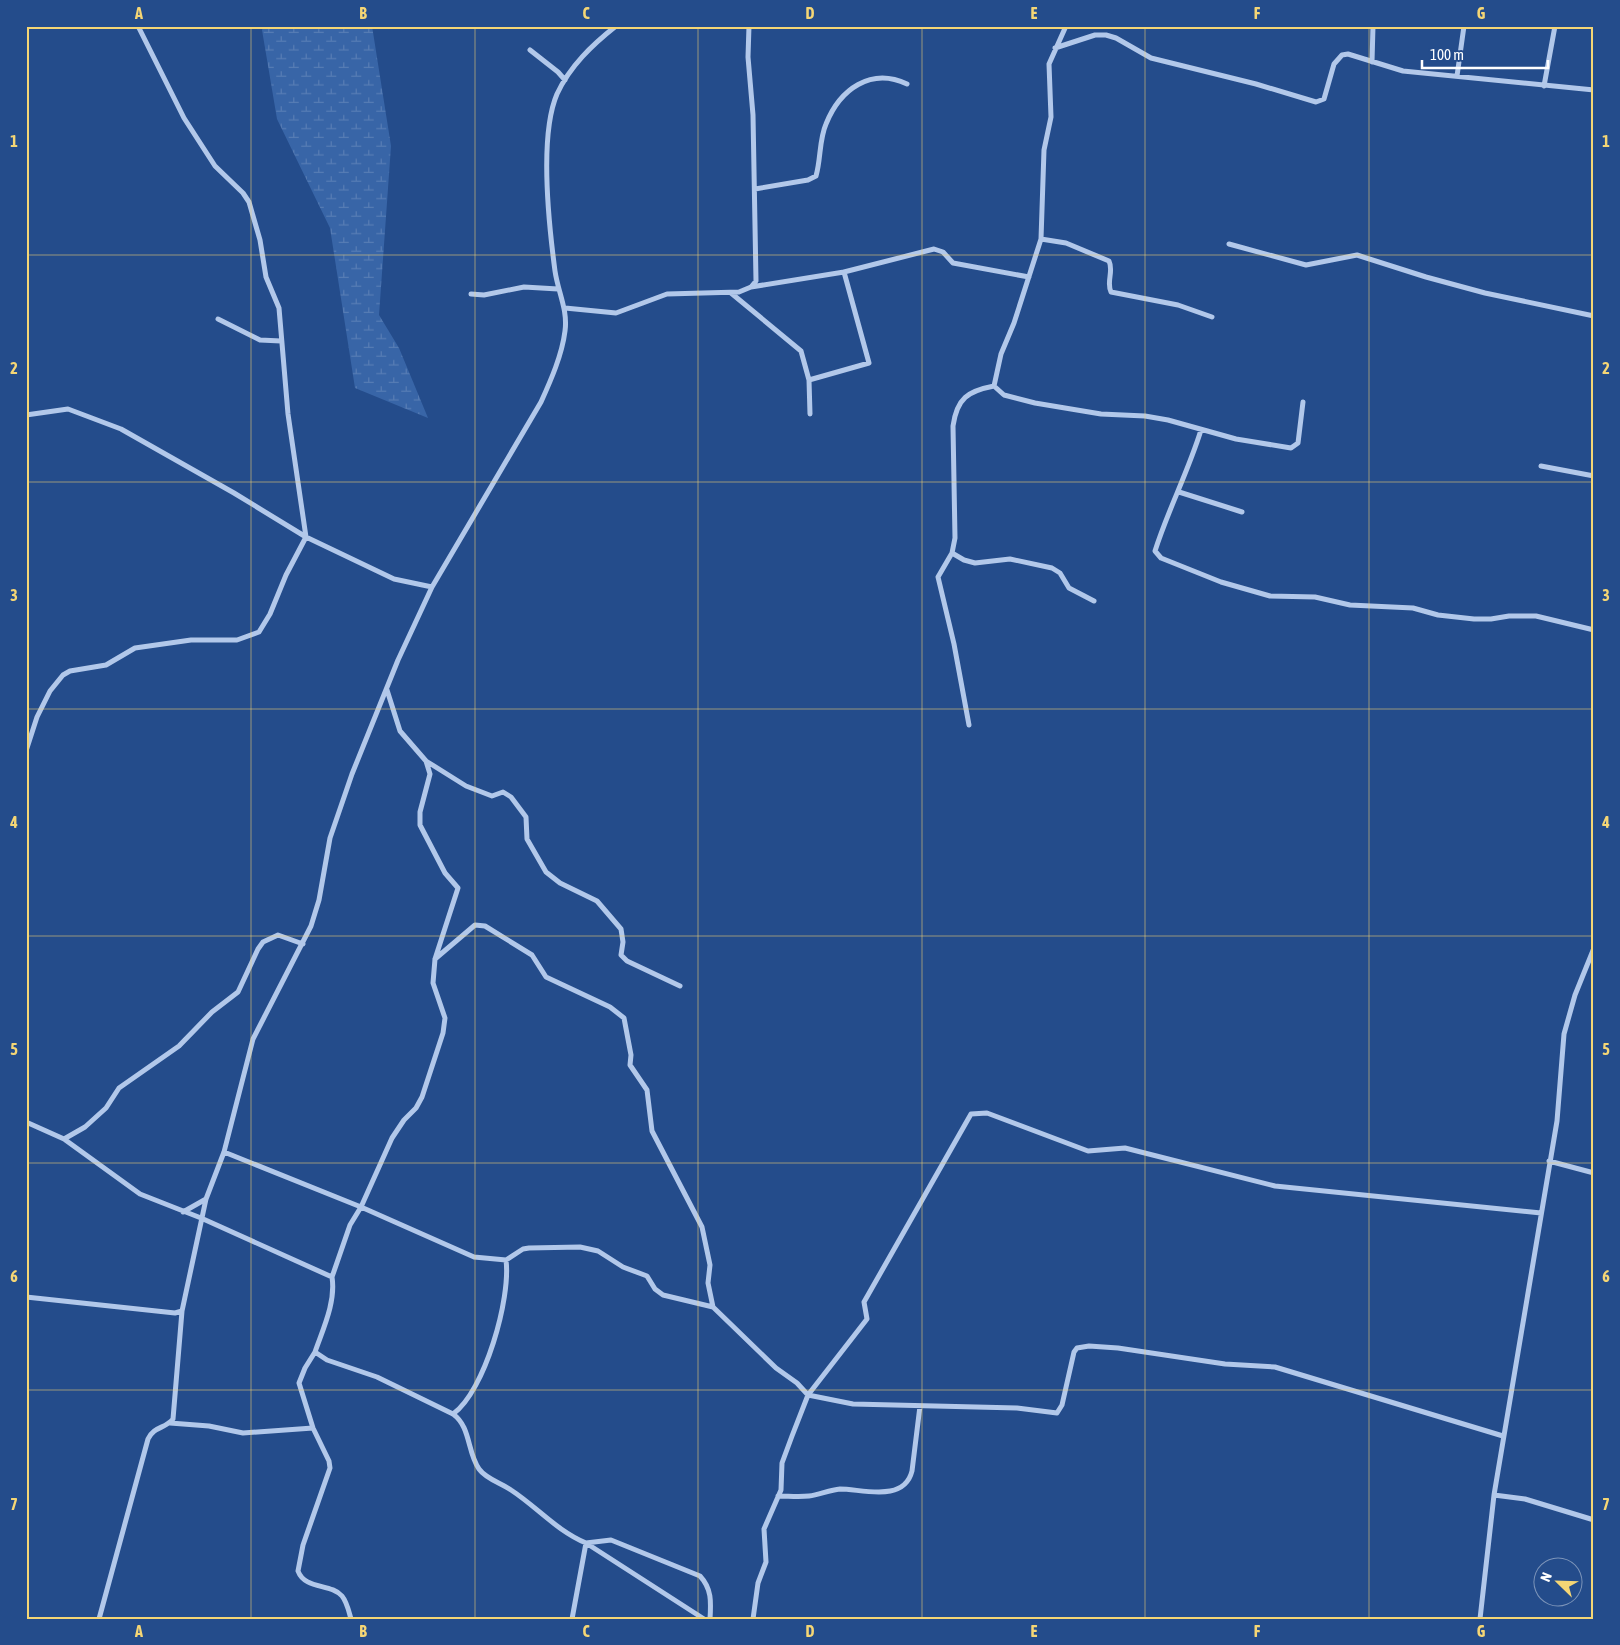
<svg xmlns="http://www.w3.org/2000/svg" width="1620" height="1645" viewBox="0 0 1620 1645" font-family="'Asap Condensed',sans-serif">
<style>
.wetland{fill:url(#wetland-marsh)}
.lines{fill:none;stroke-linecap:round;stroke-linejoin:round}
.street{stroke:#b2c8ea;stroke-width:5}
.grid{fill:none;stroke:#f5d675;stroke-width:1;stroke-opacity:0.55}
.neatline{fill:none;stroke:#f5d675;stroke-width:2}
.grid-label{font-size:16px;text-anchor:middle;font-weight:bold;fill:#f5d675}
</style>
<defs>
<pattern id="wetland-marsh" width="20" height="14" patternUnits="userSpaceOnUse" patternTransform="scale(1.25)"><rect width="20" height="14" fill="#3865a7"/><path d="M1 5h8M5 5V1M11 12h8M15 12V8" fill="none" stroke="#567cb4"/></pattern>
</defs>
<rect width="100%" height="100%" fill="#244c8b"/>
<path class="wetland" d="M 264,26 L 372,26 L 391,146 L 379,315 L 399,348 L 428,418 L 355,388 L 330,228 L 277,119 L 262,30 Z"/>
<g class="lines">
<path class="street" d="M 1055,48 L 1095,35 L 1106,35 L 1116,38 L 1151,58 L 1256,84 L 1316,102 L 1324,99 L 1334,64 L 1342,55 L 1348,54 L 1403,71 L 1594,90
M 530,50 L 558,72 L 565,80
M 1372,62 L 1373,26
M 1457,76 L 1464,26
M 1544,86 L 1555,26
M 755,189 L 808,180 L 816,176 C 821,159 819,140 826,124 C 840,89 871,67 907,84
M 1041,239 L 1066,243 L 1109,261 C 1114,271 1106,282 1111,292 L 1178,305 L 1212,317
M 1229,244 L 1306,265 L 1357,255 L 1426,277 L 1485,293 L 1594,316
M 751,287 L 844,272 L 934,249 L 943,252 L 953,263 L 1029,277
M 731,293 L 801,351 L 809,380 L 810,414
M 471,294 L 484,295 L 524,287 L 558,289
M 565,308 L 616,313 L 667,294 L 739,292 L 751,287 L 756,281 L 753,115 L 748,57 L 749,26
M 218,319 L 260,340 L 281,341
M 809,380 L 869,363 L 844,272
M 994,386 L 1001,354 L 1014,323 L 1041,239 L 1044,150 L 1051,117 L 1049,64 L 1066,26
M 994,386 L 1004,395 L 1035,403 L 1101,414 L 1145,416 L 1168,420 L 1236,439 L 1291,448 L 1298,443 L 1303,402
M 26,415 L 68,409 L 121,429 L 234,493 L 306,537 L 394,579 L 432,587
M 1201,430 C 1188,472 1168,510 1155,551 L 1161,558 L 1221,582 L 1270,596 L 1315,597 L 1350,605 L 1413,608 L 1438,615 L 1474,619 L 1491,619 L 1509,616 L 1536,616 L 1594,630
M 1541,466 L 1594,476
M 1179,492 L 1242,512
M 952,553 L 964,560 L 975,563 L 1010,559 L 1052,568 L 1060,573 L 1069,588 L 1094,601
M 969,725 L 954,644 L 938,577 L 952,553 L 955,538 L 953,426 C 957,398 968,391 994,386
M 26,751 L 37,717 L 50,691 L 63,675 L 70,671 L 106,665 L 135,648 L 191,640 L 237,640 L 259,632 L 270,614 L 286,575 L 306,537 L 288,414 L 279,308 L 266,277 L 260,240 L 249,202 L 243,193 L 215,166 L 184,118 L 138,26
M 426,761 L 466,786 L 492,796 L 503,792 L 511,797 L 526,817 L 527,839 L 546,872 L 560,883 L 597,901 L 621,929 L 623,942 L 621,955 L 627,961 L 680,986
M 435,959 L 475,925 L 485,926 L 532,955 L 546,977 L 610,1007 L 624,1018 L 631,1055 L 630,1065 L 647,1090 L 652,1131 L 702,1227 L 710,1265 L 708,1283 L 713,1307 L 776,1368 L 797,1383 L 808,1395 L 853,1404 L 1017,1408 L 1057,1413 L 1062,1405 L 1074,1352 L 1077,1348 L 1089,1346 L 1118,1348 L 1225,1364 L 1275,1367 L 1503,1436
M 26,1122 L 64,1139 L 140,1194 L 201,1218 L 332,1277 C 336,1302 323,1329 315,1352 L 327,1360 L 377,1377 L 453,1414 C 471,1427 467,1452 479,1469 C 486,1479 501,1483 511,1490 C 537,1507 557,1531 586,1543 L 704,1619
M 64,1139 L 85,1127 L 106,1108 L 119,1088 L 179,1046 L 212,1012 L 238,992 L 258,949 L 263,942 L 278,935 L 303,944
M 224,1152 L 361,1207 L 474,1257 L 506,1260 L 523,1249 L 529,1248 L 580,1247 L 598,1251 L 623,1267 L 647,1276 L 655,1289 L 663,1295 L 713,1307
M 1549,1161 L 1594,1173
M 183,1212 L 206,1199
M 332,1277 L 350,1225 L 361,1207 L 392,1138 L 404,1120 L 416,1108 L 422,1097 L 443,1033 L 445,1018 L 433,983 L 435,959 L 458,888 L 445,873 L 420,825 L 420,812 L 430,774 L 426,761 L 400,731 L 387,690
M 26,1297 L 175,1313 L 182,1311 L 206,1199 L 224,1152 L 253,1039 L 311,926 L 319,900 L 330,838 L 352,774 L 398,660 L 432,587 L 541,402 C 551,380 562,355 565,331 C 568,310 558,292 555,271 C 549,226 539,136 557,94 C 570,66 592,45 616,26
M 315,1352 L 305,1368 L 299,1383 L 313,1428 L 329,1461 L 330,1468 L 303,1545 L 298,1571 C 305,1590 331,1583 342,1596 C 347,1602 349,1612 351,1619
M 453,1414 C 485,1391 511,1298 506,1260
M 170,1423 L 209,1426 L 243,1433 L 313,1428
M 1494,1495 L 1525,1499 L 1594,1520
M 778,1496 C 788,1496 799,1497 809,1496 C 819,1495 829,1490 840,1489 C 862,1489 904,1503 912,1471 L 920,1406
M 586,1543 L 611,1540 L 700,1576 C 712,1589 711,1602 710,1619
M 99,1619 L 148,1439 C 154,1426 165,1429 173,1419 L 182,1311
M 572,1619 L 586,1543
M 753,1619 L 758,1583 L 766,1562 L 764,1529 L 781,1490 L 782,1463 L 792,1436 L 808,1395 L 867,1319 L 864,1302 L 971,1114 L 987,1113 L 1088,1151 L 1125,1148 L 1275,1186 L 1541,1213
M 1480,1619 L 1494,1495 L 1557,1121 L 1564,1034 L 1575,995 L 1594,948"/>
</g>
<path class="grid" d="M 251,26 L 251,1619M 475,26 L 475,1619M 698,26 L 698,1619M 922,26 L 922,1619M 1145,26 L 1145,1619M 1369,26 L 1369,1619M 26,255 L 1594,255M 26,482 L 1594,482M 26,709 L 1594,709M 26,936 L 1594,936M 26,1163 L 1594,1163M 26,1390 L 1594,1390"/>
<rect width="1620" height="1645" fill="none" stroke="#244c8b" stroke-width="55"/>
<g transform="translate(1558 1582) rotate(293)"><circle r="24" fill="#244c8b" stroke="#7c94b9"/>
<path d="M0-4L9 19L0 12L-9 19Z" fill="#f5d675"/>
<text y="-8" font-size="14" font-weight="bold" text-anchor="middle" fill="#ffffff">N</text>
</g>
<path d="M1422 60v8h126v-8" fill="none" stroke="#ffffff" stroke-width="2.5"/>
<text x="1430" y="60" font-size="15" fill="#ffffff" stroke="#244c8b" stroke-width="4" paint-order="stroke">100 m</text>
<rect x="28" y="28" width="1564" height="1590" class="neatline"/>
<g class="grid-label">
<text x="139" y="19">A</text>
<text x="363" y="19">B</text>
<text x="586" y="19">C</text>
<text x="810" y="19">D</text>
<text x="1034" y="19">E</text>
<text x="1257" y="19">F</text>
<text x="1481" y="19">G</text>
<text x="14" y="147">1</text>
<text x="1606" y="147">1</text>
<text x="14" y="374">2</text>
<text x="1606" y="374">2</text>
<text x="14" y="601">3</text>
<text x="1606" y="601">3</text>
<text x="14" y="828">4</text>
<text x="1606" y="828">4</text>
<text x="14" y="1055">5</text>
<text x="1606" y="1055">5</text>
<text x="14" y="1282">6</text>
<text x="1606" y="1282">6</text>
<text x="14" y="1510">7</text>
<text x="1606" y="1510">7</text>
<text x="139" y="1637">A</text>
<text x="363" y="1637">B</text>
<text x="586" y="1637">C</text>
<text x="810" y="1637">D</text>
<text x="1034" y="1637">E</text>
<text x="1257" y="1637">F</text>
<text x="1481" y="1637">G</text>
</g>
</svg>
